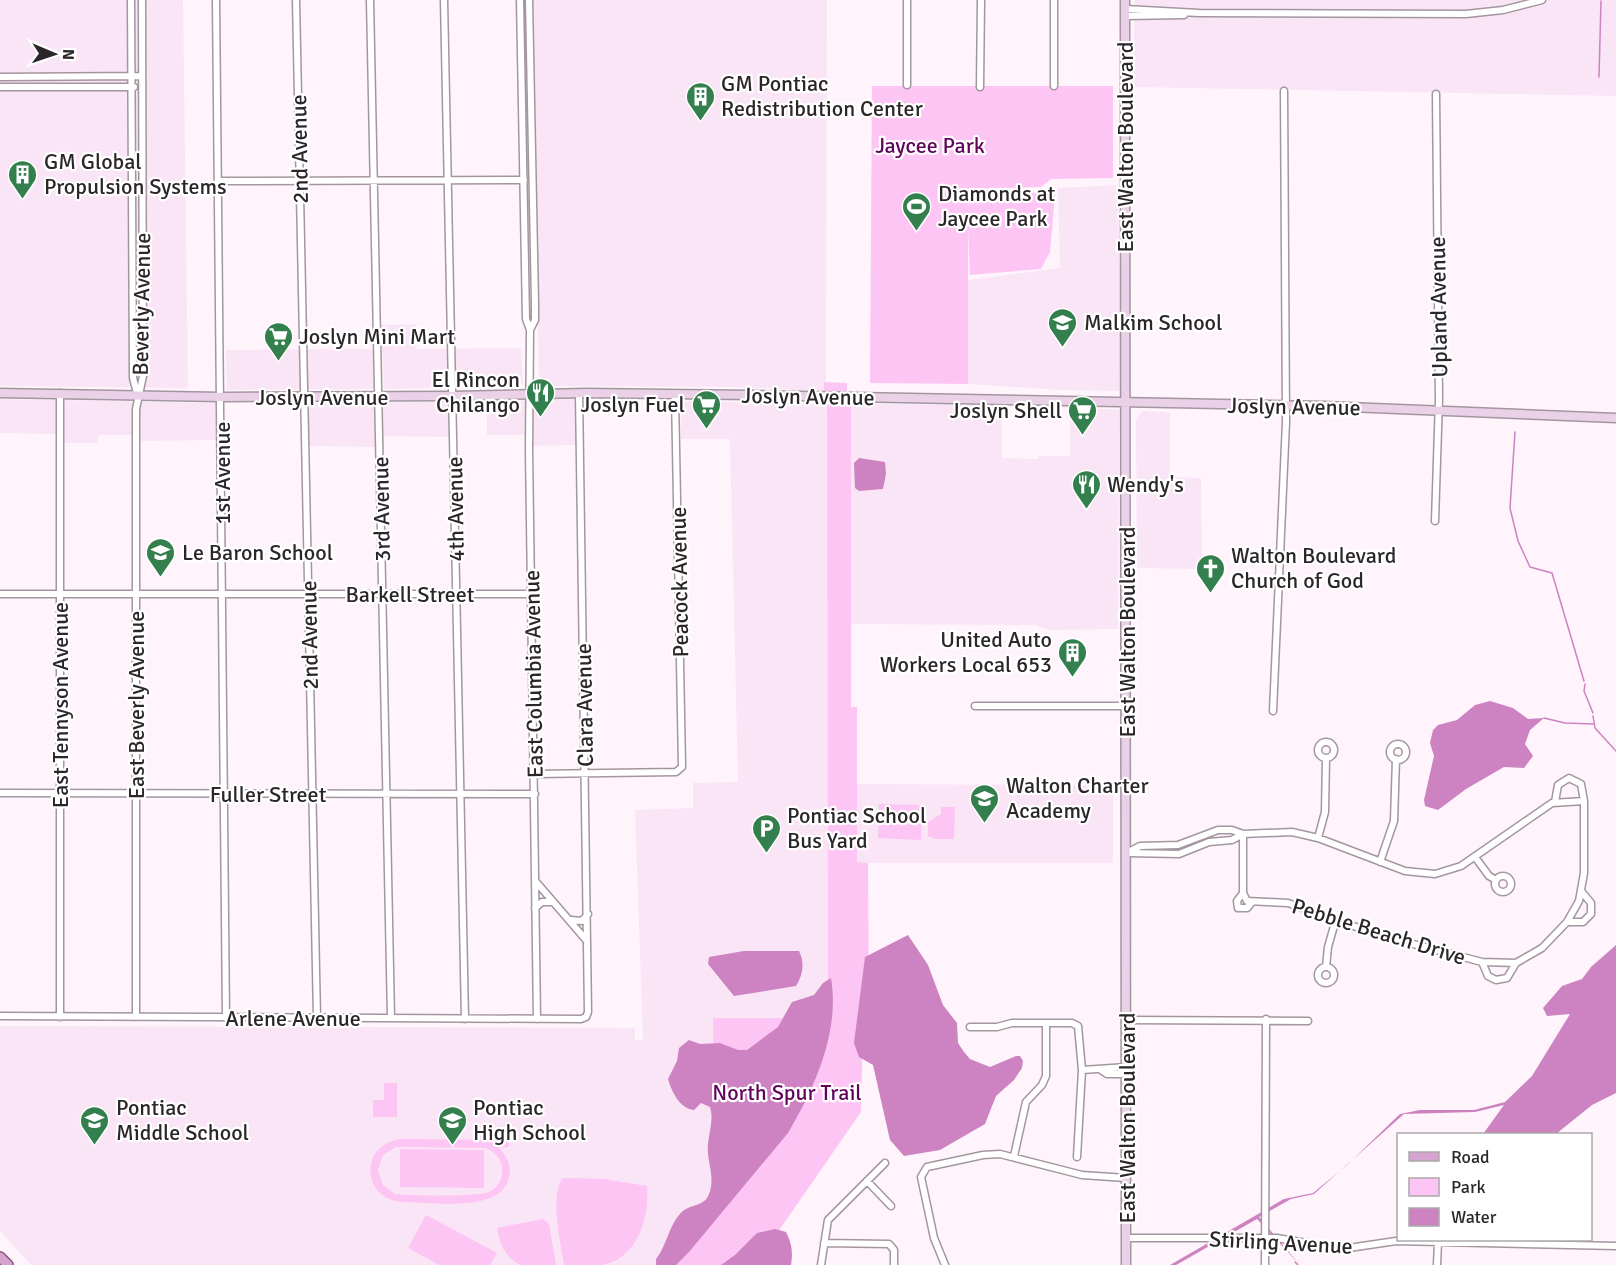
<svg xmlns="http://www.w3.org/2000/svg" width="1616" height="1265" viewBox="0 0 1616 1265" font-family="Signika,sans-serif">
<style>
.built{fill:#f9e5f5}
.green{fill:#fdc5f4;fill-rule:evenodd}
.water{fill:#cd82c2}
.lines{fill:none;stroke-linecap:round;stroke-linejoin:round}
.stream{stroke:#cd82c2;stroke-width:1.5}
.street-casing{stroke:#a396a0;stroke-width:9}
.secondary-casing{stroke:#a396a0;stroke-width:11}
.primary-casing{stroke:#885080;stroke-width:12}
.street{stroke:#fff;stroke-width:6}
.secondary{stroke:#ead1e7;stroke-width:8}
.primary{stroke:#d6a3cf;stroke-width:9}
.labels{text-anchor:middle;stroke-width:4.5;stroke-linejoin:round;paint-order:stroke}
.poi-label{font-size:22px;fill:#2b262a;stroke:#fff;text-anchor:start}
.park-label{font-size:22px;fill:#63045c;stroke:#fff}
.street-label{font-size:22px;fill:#2b262a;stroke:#fff}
</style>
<rect width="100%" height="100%" fill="#fff4fc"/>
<path class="built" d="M 0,0 L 183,0 L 188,388 L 0,386 Z
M 533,0 L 827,0 L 826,382 L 824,382 L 824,391 L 733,387 L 546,386 L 539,382 Z
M 1135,0 L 1616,0 L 1616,96 L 1132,87 Z
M 1118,185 L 1121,391 L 1061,390 L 968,384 L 968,280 L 1060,268 L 1058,188 Z
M 416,324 L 416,349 L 521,348 L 523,383 L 519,386 L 384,389 L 381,325 Z
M 375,349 L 375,389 L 227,390 L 226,350 Z
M 0,399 L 216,403 L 217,440 L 133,441 L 133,435 L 99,435 L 98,443 L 57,443 L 56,434 L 0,433 Z
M 574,399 L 577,403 L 577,445 L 526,446 L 525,435 L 487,435 L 487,402 Z
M 681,401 L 827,404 L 828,1018 L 713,1028 L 715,1212 L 668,1265 L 31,1265 L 0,1231 L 0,1026 L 635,1028 L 635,1040 L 643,1040 L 635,810 L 693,808 L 693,783 L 738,782 L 730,439 L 681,439 Z
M 445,402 L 449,404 L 451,437 L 384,436 L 383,447 L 309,446 L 309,410 L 312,403 Z
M 851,404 L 1002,405 L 1002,458 L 1038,459 L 1039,456 L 1070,456 L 1070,407 L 1119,410 L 1118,629 L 1049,630 L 1035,625 L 851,624 Z
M 1142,411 L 1170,412 L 1170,477 L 1201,478 L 1202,569 L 1137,568 L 1136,421 Z
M 857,784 L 1113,785 L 1113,863 L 857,863 Z"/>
<path class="green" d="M 872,86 L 1113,86 L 1113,178 L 1051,179 L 1041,187 L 968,189 L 968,208 L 970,194 L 973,191 L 1003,190 L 1055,195 L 1050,252 L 1041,269 L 970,275 L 968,229 L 968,384 L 870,383 Z
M 824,382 L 847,383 L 847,404 L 851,404 L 851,707 L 857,707 L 857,862 L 868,863 L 869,1018 L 863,1018 L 861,1112 L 755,1265 L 668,1265 L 715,1212 L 713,1018 L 828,1018 L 827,404 L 824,404 Z
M 879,804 L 922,805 L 921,840 L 878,838 Z
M 941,807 L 955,807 L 954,839 L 935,839 L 928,836 L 928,822 L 941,814 Z
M 384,1083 L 397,1083 L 397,1117 L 373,1117 L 373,1100 L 384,1100 Z
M 401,1139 L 509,1140 L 509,1147 L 499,1148 C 507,1156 512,1166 509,1177 C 502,1214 430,1202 402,1202 C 361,1199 359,1144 401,1139 ZM 396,1147 L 486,1148 C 494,1152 502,1158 502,1169 C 503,1179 498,1188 489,1192 C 479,1197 408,1196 395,1194 L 383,1185 L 378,1170 L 383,1155 Z
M 400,1149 L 484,1150 L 484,1188 L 400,1187 Z
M 563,1178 L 604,1179 L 647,1186 C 650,1216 638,1259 602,1265 C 590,1265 576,1265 564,1265 C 561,1245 549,1194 563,1178 Z
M 426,1215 L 497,1253 L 490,1265 L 439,1265 L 408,1248 Z
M 543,1219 L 549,1224 L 556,1265 L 520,1265 C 505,1257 500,1244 497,1228 Z"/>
<path class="water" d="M 859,458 L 885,462 L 886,474 L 883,489 L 859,491 L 855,488 L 854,463 Z
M 1490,701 L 1513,708 L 1528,719 L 1544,718 L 1530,730 L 1525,744 L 1533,756 L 1524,768 L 1504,767 L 1466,789 L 1438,810 L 1425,806 L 1424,800 L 1434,756 L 1430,743 L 1433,730 L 1438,725 L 1457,720 L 1475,705 Z
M 908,935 L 928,965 L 943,1005 L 957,1023 L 958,1043 L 964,1052 L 970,1059 L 990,1067 L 1016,1056 L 1020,1056 L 1023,1061 L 1022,1068 L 1014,1080 L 996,1096 L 985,1124 L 940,1150 L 904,1156 L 890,1140 L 873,1065 L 859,1057 L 854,1043 L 865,957 Z
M 1616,945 L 1616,1093 L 1592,1105 L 1556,1134 L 1483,1134 L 1504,1105 L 1475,1112 L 1404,1114 L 1314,1194 L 1291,1199 L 1259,1217 L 1300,1265 L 1257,1219 L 1176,1265 L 1170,1265 L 1284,1199 L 1313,1193 L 1346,1166 L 1400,1114 L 1420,1110 L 1474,1110 L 1505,1102 L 1532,1076 L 1570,1014 L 1547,1016 L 1543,1008 L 1562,986 L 1582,979 L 1591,967 Z
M 744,951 L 799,951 C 805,963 803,975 796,986 L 734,996 L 708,964 L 709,957 Z
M 831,978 C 840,1032 815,1087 788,1133 L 689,1252 L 676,1265 L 656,1265 L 656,1259 C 667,1246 669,1223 683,1211 C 692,1204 705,1206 709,1194 C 716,1177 706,1160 708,1144 C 709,1131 714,1120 710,1107 L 701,1103 L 694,1110 C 679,1108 672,1092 668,1079 L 677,1061 L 679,1048 L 689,1040 L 700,1044 L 720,1043 L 738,1050 L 747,1050 L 778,1027 L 792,1002 L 814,995 L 823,983 Z
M 775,1229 L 786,1232 C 792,1244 793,1252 791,1265 L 721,1265 L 735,1255 L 757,1233 Z"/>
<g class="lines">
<path class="stream" d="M 1599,77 L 1601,1
M 1515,432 L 1510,508 L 1518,541 L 1530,567 L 1552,573 L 1584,681
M 1585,684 L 1584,691 L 1593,713
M 1593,716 L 1595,728 L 1616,751
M 1544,718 L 1565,723 L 1593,724
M 1295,1262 L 1298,1265"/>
<defs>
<path id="street" d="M 131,0 L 133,378 L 137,393
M 216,0 L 226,1018
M 296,0 L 317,1018
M 370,0 L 391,1018
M 444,0 L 465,1019
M 520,0 L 526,319 L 530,330 L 529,450 L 537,1019
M 529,0 L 535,304 L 535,320 L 530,330
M 1125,9 L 1199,13 L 1466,14 L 1503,10 L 1542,0
M 1125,16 L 1184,15
M 0,77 L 142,76
M 907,85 L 907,0
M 1054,86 L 1054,0
M 0,87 L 134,87
M 980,87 L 981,0
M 218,181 L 524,180
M 1435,521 L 1439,399 L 1436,94
M 0,594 L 532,594
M 975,706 L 1127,706
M 1273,711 L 1286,422 L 1284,91
M1318 750a8 8 0 1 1 16 0a8 8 0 1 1-16 0Z
M1390 752a8 8 0 1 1 16 0a8 8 0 1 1-16 0Z
M 535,774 L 676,772 L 682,767 L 675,394
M 0,793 L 535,794
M 1555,802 L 1558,785 L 1569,778 L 1581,784 L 1584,801
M 1318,838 L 1325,812 L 1326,758
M 1127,853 L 1140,846 L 1178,845 L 1218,830 L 1232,830 L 1243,834 L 1292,832 L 1318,838 L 1405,871 L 1435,874 L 1461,866 L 1552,803 L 1584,801 L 1584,873 L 1579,901 L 1567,922 L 1542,948 L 1516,963 L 1482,962 L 1379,935 L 1288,903 L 1247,901 L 1243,893 L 1243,834
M 1128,853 L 1179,854 L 1209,842 L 1232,840 L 1243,834
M 1475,857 L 1489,876 L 1496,880
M 1380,862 L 1394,821 L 1396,759
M1495 884a8 8 0 1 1 16 0a8 8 0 1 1-16 0Z
M 537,883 L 587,941
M 1243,893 L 1237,901 L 1238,908 L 1247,908 L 1252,902
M 535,908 L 542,902 L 552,902
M 571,920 L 582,921 L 588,914
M 1567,922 L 1583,922 L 1591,914 L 1591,903 L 1582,892
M 1482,962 L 1488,976 L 1496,980 L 1507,978 L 1516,963
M1318 975a8 8 0 1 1 16 0a8 8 0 1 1-16 0Z
M 1326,967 L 1328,947 L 1336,919
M 0,1016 L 581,1019 L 586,1017 L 588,1012 L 579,393
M 60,1017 L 60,393
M 136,1017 L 136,409 L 143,376 L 142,0
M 1127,1020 L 1308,1021
M 970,1027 L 997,1027 L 1012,1023 L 1072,1023 L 1078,1026 L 1082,1070 L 1077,1157
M 1082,1070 L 1127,1067
M 1101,1070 L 1107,1074 L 1127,1074
M 1014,1156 L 1026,1102 L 1042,1085 L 1046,1076 L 1046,1023
M 867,1181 L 891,1206
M 1126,1238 L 1277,1238 L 1342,1249 L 1396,1241 L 1616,1246
M 824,1243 L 889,1244 L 894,1250 L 894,1265
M 821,1265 L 828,1220 L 885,1163
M 945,1265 L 934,1238 L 921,1177 L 927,1167 L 983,1155 L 1000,1154 L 1082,1175 L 1126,1178
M 1265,1265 L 1266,1019
M 1437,1265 L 1438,1242"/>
<path id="secondary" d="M 1125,0 L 1126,1265
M 0,393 L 221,397 L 454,396 L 586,393 L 751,395 L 1324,406 L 1616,418"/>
<path id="primary" d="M 0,1257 L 8,1265"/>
</defs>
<use href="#street" class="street-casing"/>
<use href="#secondary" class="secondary-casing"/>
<use href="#primary" class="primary-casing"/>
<use href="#street" class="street"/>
<use href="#secondary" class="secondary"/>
<use href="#primary" class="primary"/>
</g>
<defs>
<symbol id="building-pin" viewBox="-11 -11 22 30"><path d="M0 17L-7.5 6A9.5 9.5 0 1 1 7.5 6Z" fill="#337f4d" stroke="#fff"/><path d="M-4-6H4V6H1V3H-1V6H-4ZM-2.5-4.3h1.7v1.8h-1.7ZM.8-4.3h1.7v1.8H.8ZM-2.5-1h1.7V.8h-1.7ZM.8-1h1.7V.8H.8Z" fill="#fff"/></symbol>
<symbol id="stadium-pin" viewBox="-11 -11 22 30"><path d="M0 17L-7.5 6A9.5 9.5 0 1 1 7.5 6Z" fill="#337f4d" stroke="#fff"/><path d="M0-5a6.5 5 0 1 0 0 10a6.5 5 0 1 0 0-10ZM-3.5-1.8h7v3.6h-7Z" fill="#fff"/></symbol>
<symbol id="school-pin" viewBox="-11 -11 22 30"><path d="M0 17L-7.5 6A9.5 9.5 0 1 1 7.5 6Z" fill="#337f4d" stroke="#fff"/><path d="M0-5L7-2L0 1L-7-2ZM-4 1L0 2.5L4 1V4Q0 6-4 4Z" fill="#fff"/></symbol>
<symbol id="supermarket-pin" viewBox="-11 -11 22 30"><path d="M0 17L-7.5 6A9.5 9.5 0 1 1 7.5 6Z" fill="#337f4d" stroke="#fff"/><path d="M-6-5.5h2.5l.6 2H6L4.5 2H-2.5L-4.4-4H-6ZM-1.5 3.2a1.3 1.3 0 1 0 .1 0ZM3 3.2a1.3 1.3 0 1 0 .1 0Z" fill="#fff"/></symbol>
<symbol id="restaurant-pin" viewBox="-11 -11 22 30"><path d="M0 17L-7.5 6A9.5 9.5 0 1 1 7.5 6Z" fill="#337f4d" stroke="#fff"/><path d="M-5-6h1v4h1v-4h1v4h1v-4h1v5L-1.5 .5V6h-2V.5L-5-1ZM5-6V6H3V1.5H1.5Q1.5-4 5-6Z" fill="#fff"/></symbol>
<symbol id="church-pin" viewBox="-11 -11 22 30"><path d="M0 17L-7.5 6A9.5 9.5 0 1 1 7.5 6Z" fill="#337f4d" stroke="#fff"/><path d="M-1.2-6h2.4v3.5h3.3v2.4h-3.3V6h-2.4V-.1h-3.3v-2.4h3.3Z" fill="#fff"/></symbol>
<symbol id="parking-pin" viewBox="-11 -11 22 30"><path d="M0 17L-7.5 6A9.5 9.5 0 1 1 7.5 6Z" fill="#337f4d" stroke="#fff"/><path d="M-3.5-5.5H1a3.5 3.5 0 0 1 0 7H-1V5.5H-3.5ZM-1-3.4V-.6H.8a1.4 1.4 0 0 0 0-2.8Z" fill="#fff"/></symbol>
</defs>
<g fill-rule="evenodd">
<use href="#building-pin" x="684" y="80" width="33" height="45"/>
<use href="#building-pin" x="6" y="158" width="33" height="45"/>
<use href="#stadium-pin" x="900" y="190" width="33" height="45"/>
<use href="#school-pin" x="1046" y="306" width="33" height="45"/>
<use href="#supermarket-pin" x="262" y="320" width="33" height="45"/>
<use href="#restaurant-pin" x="524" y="376" width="33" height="45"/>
<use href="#supermarket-pin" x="690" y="388" width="33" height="45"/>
<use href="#supermarket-pin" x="1066" y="394" width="33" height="45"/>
<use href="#restaurant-pin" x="1070" y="468" width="33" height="45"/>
<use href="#school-pin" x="144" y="536" width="33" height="45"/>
<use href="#church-pin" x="1194" y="552" width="33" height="45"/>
<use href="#building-pin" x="1056" y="636" width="33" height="45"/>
<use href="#school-pin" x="968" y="782" width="33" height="45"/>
<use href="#parking-pin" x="750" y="812" width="33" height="45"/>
<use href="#school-pin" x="78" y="1104" width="33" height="45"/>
<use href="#school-pin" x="436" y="1104" width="33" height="45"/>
</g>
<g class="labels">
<g class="poi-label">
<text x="721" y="91">GM Pontiac<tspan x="721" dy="25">Redistribution Center</tspan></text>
<text x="44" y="169">GM Global<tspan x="44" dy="25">Propulsion Systems</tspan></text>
<text x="938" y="201">Diamonds at<tspan x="938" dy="25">Jaycee Park</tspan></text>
<text x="1084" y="330">Malkim School</text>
<text x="299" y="344">Joslyn Mini Mart</text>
<text x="520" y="387" text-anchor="end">El Rincon<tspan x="520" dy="25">Chilango</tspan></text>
<text x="685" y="412" text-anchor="end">Joslyn Fuel</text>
<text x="1062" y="418" text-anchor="end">Joslyn Shell</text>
<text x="1107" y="492">Wendy's</text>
<text x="182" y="560">Le Baron School</text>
<text x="1231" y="563">Walton Boulevard<tspan x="1231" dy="25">Church of God</tspan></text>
<text x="1052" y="647" text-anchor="end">United Auto<tspan x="1052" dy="25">Workers Local 653</tspan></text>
<text x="1006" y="793">Walton Charter<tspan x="1006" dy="25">Academy</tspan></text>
<text x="787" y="823">Pontiac School<tspan x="787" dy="25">Bus Yard</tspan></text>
<text x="116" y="1115">Pontiac<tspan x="116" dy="25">Middle School</tspan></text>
<text x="473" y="1115">Pontiac<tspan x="473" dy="25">High School</tspan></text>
</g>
<g class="park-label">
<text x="930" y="153">Jaycee Park</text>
<text x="787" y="1100">North Spur Trail</text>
</g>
<g class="street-label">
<text transform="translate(1125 147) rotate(-90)" y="8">East Walton Boulevard</text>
<text transform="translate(299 149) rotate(-91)" y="8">2nd Avenue</text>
<text transform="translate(141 304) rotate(-89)" y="8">Beverly Avenue</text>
<text transform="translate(1438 307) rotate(-91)" y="8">Upland Avenue</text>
<text transform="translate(808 396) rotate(1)" y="8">Joslyn Avenue</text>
<text x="322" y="405">Joslyn Avenue</text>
<text transform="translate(1294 406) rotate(1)" y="8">Joslyn Avenue</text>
<text transform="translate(222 473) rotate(-90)" y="8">1st Avenue</text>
<text transform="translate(381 509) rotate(-91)" y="8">3rd Avenue</text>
<text transform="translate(455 509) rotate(-91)" y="8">4th Avenue</text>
<text transform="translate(679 582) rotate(-91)" y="8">Peacock Avenue</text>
<text x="410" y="602">Barkell Street</text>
<text transform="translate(1127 632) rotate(-90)" y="8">East Walton Boulevard</text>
<text transform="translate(309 635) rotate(-91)" y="8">2nd Avenue</text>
<text transform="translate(533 674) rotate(-91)" y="8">East Columbia Avenue</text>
<text transform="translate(60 705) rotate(-90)" y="8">East Tennyson Avenue</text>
<text transform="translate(136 705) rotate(-90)" y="8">East Beverly Avenue</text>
<text transform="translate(584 705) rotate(-91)" y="8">Clara Avenue</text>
<text x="268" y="802">Fuller Street</text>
<text transform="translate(1379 931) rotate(17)" y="8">Pebble Beach Drive</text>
<text x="293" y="1026">Arlene Avenue</text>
<text transform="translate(1127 1118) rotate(-90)" y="8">East Walton Boulevard</text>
<text transform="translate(1281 1242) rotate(3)" y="8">Stirling Avenue</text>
</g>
</g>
<rect x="1397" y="1133" width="195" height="108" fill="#ffffff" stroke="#aaa8aa" stroke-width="1.5"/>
<rect x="1409" y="1152" width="30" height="9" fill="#d6a3cf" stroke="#aaa8aa" stroke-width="1.5"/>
<text x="1451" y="1163" font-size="18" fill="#2b262a">Road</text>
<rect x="1409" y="1178" width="30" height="18" fill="#fdc5f4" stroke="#aaa8aa" stroke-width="1.5"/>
<text x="1451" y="1193" font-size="18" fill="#2b262a">Park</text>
<rect x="1409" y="1208" width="30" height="18" fill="#cd82c2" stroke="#aaa8aa" stroke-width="1.5"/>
<text x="1451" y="1223" font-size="18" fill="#2b262a">Water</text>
<g transform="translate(54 54) rotate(92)" stroke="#ffffff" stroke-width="4.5" paint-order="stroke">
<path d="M0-4.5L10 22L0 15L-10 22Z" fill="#2b262a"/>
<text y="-9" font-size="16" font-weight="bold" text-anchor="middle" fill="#2b262a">N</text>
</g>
</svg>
